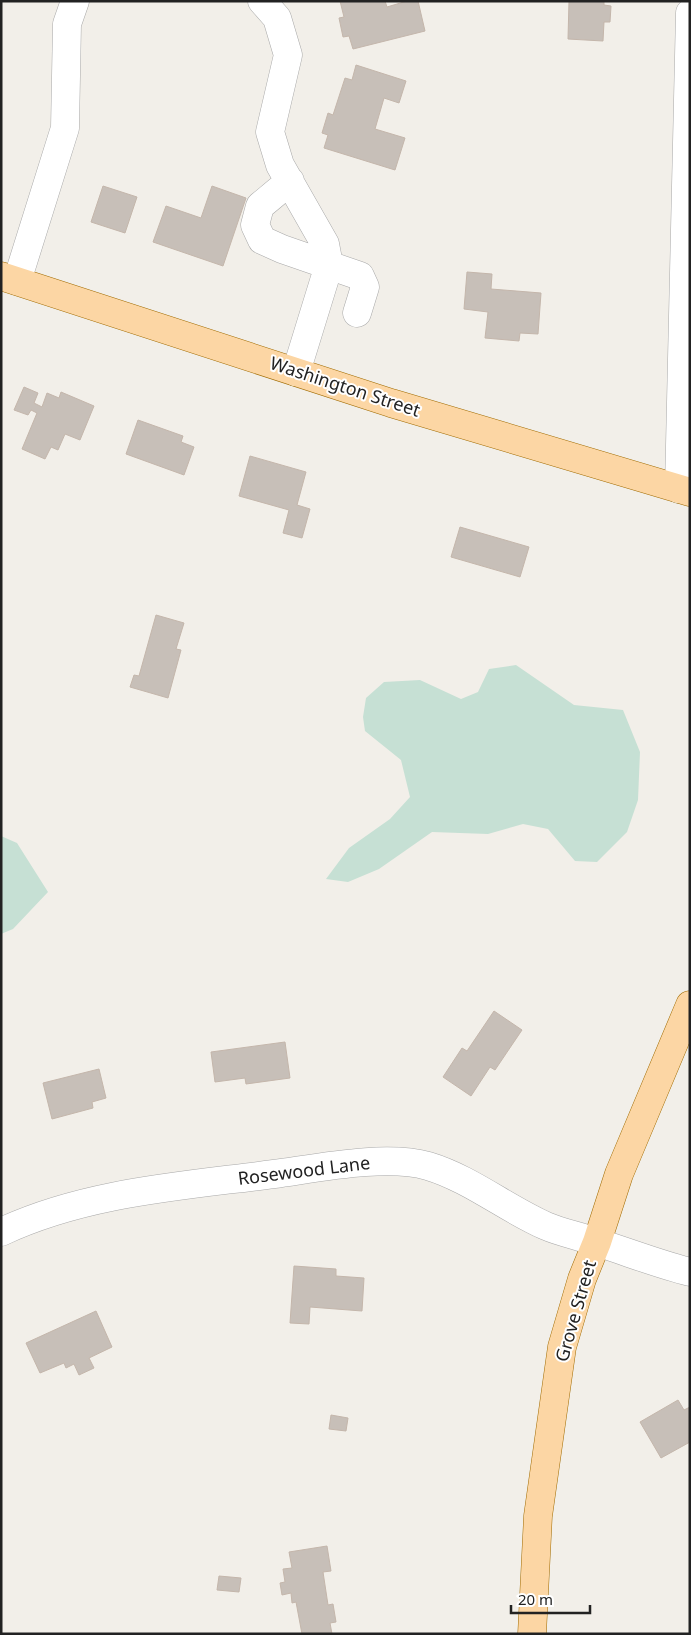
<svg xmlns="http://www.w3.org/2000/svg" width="691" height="1635" viewBox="0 0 691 1635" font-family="'Noto Sans',sans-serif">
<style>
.wetland{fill:#c6e0d4}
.building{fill:#c7bfb8;stroke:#c4b6ab}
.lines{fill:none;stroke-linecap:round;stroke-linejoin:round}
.minor-casing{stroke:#a9a9a9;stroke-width:29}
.major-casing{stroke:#a06b00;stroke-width:29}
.minor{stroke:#fff;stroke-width:28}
.major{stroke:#fcd6a4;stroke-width:28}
.labels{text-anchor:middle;stroke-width:4;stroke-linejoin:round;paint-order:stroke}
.street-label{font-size:18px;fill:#222;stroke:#fff}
</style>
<rect width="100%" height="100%" fill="#f2efe9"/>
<path class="wetland" d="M 516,665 L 574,705 L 623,710 L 640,752 L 638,800 L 627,832 L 597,862 L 575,861 L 548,829 L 523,824 L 488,834 L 432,832 L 379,869 L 348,882 L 326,879 L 349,848 L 390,819 L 410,797 L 401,760 L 365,731 L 363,717 L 366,698 L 384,682 L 420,680 L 461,699 L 478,692 L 489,669 Z
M 1,836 L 17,843 L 48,892 L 13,929 L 1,934 Z"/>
<path class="building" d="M 340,1 L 385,1 L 387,7 L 407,1 L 418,1 L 425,31 L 353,49 L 349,36 L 343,37 L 339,18 L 344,17 Z
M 569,1 L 604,1 L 604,5 L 611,6 L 610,22 L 604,22 L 603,41 L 568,39 Z
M 356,65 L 406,81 L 399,103 L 384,98 L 375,129 L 405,138 L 395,170 L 324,148 L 328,135 L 322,133 L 328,113 L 333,115 L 345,78 L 352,80 Z
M 103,186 L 137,197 L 125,233 L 91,222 Z
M 212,186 L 246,198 L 223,266 L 153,242 L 166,206 L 201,218 Z
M 467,272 L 492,274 L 491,289 L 541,293 L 538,334 L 520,333 L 519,341 L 485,338 L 488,312 L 464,309 Z
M 24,387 L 38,393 L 34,403 L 42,407 L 47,393 L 59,398 L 61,392 L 94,406 L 80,440 L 65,434 L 58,450 L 51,447 L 45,459 L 22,449 L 37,413 L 31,410 L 28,415 L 14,410 Z
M 138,420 L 183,436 L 181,442 L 194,447 L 184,475 L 126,454 Z
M 250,456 L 306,472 L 297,505 L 310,509 L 302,538 L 283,533 L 289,510 L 239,496 Z
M 460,527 L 529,547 L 520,577 L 451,557 Z
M 156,615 L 184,623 L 176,649 L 181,650 L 168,698 L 130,687 L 134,675 L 139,676 Z
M 494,1011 L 522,1030 L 495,1070 L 490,1067 L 471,1096 L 443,1077 L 462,1048 L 467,1051 Z
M 285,1042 L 290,1078 L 246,1084 L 245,1078 L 215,1082 L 211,1052 Z
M 99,1069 L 106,1098 L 92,1102 L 93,1108 L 52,1119 L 43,1083 Z
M 294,1266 L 336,1269 L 336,1276 L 364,1278 L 362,1311 L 310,1307 L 309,1324 L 290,1323 Z
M 96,1311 L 112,1347 L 89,1358 L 94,1368 L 79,1375 L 74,1364 L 66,1368 L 64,1363 L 40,1373 L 26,1343 Z
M 678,1400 L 684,1410 L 690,1407 L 690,1442 L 661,1458 L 640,1422 Z
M 331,1415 L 348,1418 L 346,1431 L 329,1429 Z
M 327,1546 L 331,1571 L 323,1572 L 328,1605 L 333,1604 L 336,1622 L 330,1623 L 332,1634 L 302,1634 L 296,1602 L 292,1603 L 291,1593 L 282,1595 L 280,1583 L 285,1582 L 283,1569 L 292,1568 L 289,1552 Z
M 219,1576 L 241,1578 L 239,1592 L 217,1590 Z"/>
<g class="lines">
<defs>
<path id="minor" d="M 262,1 L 277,18 L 288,55 L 270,132 L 280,165 L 325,244 L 329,265 L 296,372
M 290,181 L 260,206 L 255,225 L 262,240 L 282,249 L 360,276 L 365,287 L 357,313
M 17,281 L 65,128 L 67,24 L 75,1
M 679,489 L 690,13
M 1,1232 C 86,1192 183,1186 274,1174 C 318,1168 386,1154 428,1166 C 471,1179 505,1208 546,1226 C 562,1233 580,1236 596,1242 C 628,1252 658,1264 690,1272"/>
<path id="major" d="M 1,276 L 391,403 L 690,492
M 532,1634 L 538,1516 L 562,1347 L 582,1279 L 597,1242 L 619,1174 L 690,1005"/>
</defs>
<use href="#minor" class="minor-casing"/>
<use href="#major" class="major-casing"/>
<use href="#minor" class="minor"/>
<use href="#major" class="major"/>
</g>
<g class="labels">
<g class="street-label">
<text transform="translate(345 387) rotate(18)" y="6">Washington Street</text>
<text transform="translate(304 1171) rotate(-7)" y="6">Rosewood Lane</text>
<text transform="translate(576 1311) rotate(-74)" y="6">Grove Street</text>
</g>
</g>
<rect width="691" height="1635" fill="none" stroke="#222222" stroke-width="5"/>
<path d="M511 1605v8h79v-8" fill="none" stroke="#222222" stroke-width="2.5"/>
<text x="518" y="1605" font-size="15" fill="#222222" stroke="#ffffff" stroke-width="4" paint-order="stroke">20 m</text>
</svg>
